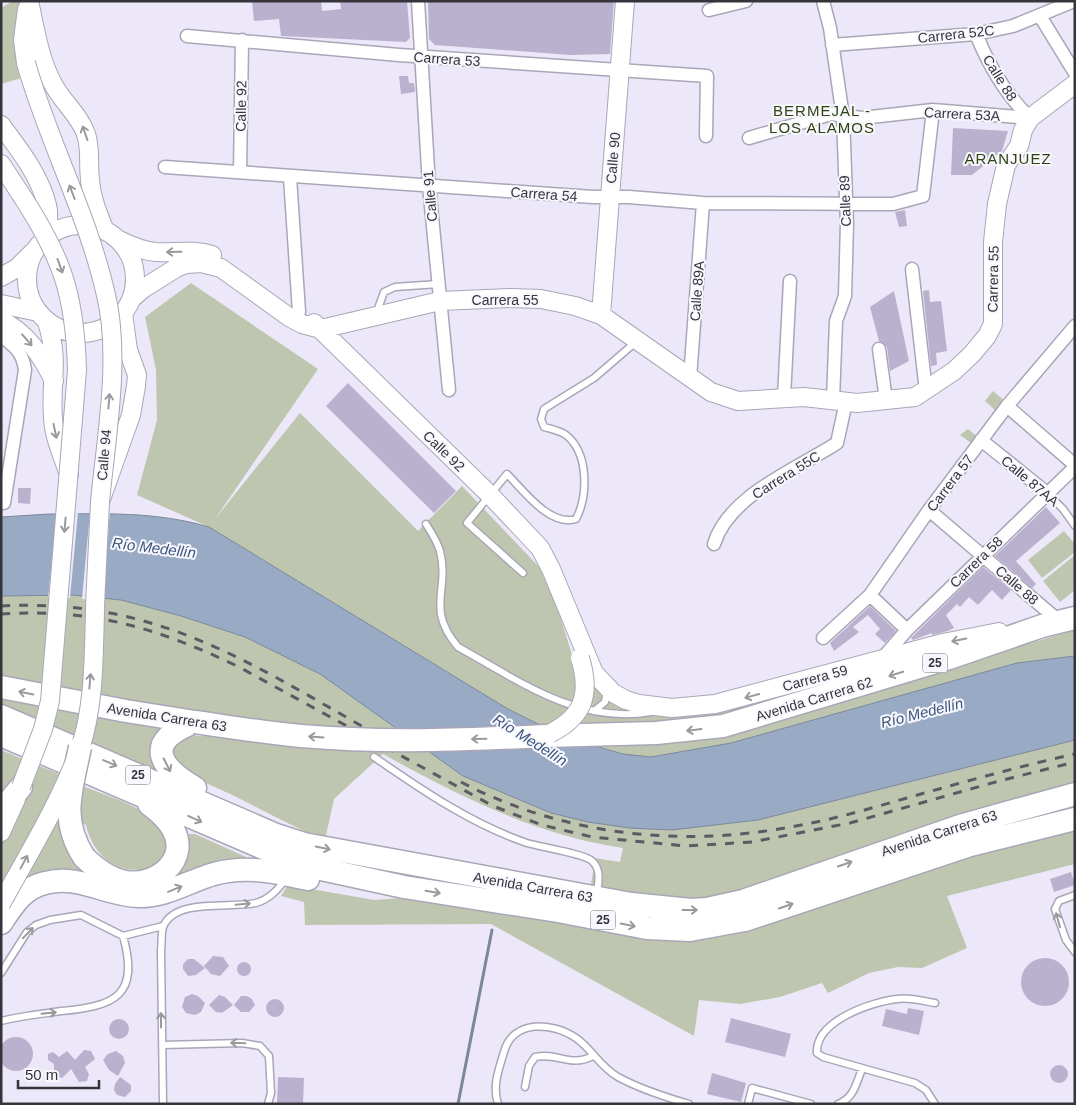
<svg xmlns="http://www.w3.org/2000/svg" width="1076" height="1105" viewBox="0 0 1076 1105" font-family="Arial,sans-serif">
<style>
.green{fill:#bec6af}
.water{fill:#99aac4;stroke:#7b879b}
.pier{fill:#ece8f9}
.lines{fill:none;stroke-linecap:round;stroke-linejoin:round}
.stream{stroke:#7b879b;stroke-width:3}
.building{fill:#b9b1ce}
.lane-casing{stroke:#aaa6b7;stroke-width:9}
.street-casing{stroke:#aaa6b7;stroke-width:15}
.secondary-casing{stroke:#aaa6b7;stroke-width:20}
.highway-casing{stroke:#aaa6b7;stroke-width:25}
.lane{stroke:#fff;stroke-width:6}
.street{stroke:#fff;stroke-width:12}
.secondary{stroke:#fff;stroke-width:18}
.highway{stroke:#fff;stroke-width:22}
.rail{stroke:#5d5a63;stroke-width:3;stroke-dasharray:9 9;stroke-linecap:butt}
.secondary-bridge-casing{stroke:#aaa6b7;stroke-width:20;stroke-linecap:butt}
.highway-bridge-casing{stroke:#aaa6b7;stroke-width:25;stroke-linecap:butt}
.secondary-bridge{stroke:#fff;stroke-width:18}
.highway-bridge{stroke:#fff;stroke-width:22}
.oneway{stroke:#9a9a9d}
.labels{text-anchor:middle;stroke-width:4;stroke-linejoin:round;paint-order:stroke}
.shield{fill:#f8f7fe;stroke:#706e76;stroke-width:1}
.shield-label{font-size:12px;font-weight:bold;fill:#36343b}
.street-label{font-size:14px;fill:#36343b;stroke:#f8f7fe}
.neighbourhood-label{font-size:15px;letter-spacing:1px;fill:#2e4310;stroke:#f8f7fe}
.water-label{font-size:15px;font-style:italic;fill:#3d567e;stroke:#f8f7fe}
</style>
<rect width="100%" height="100%" fill="#ece8f9"/>
<path class="green" d="M 13,1 L 19,1 L 22,78 L 1,84 L 1,8 Z
M 191,283 L 318,369 L 215,519 L 300,413 L 418,531 L 462,486 L 540,568 L 554,596 L 580,681 L 577,704 L 566,717 L 543,727 L 508,709 L 209,527 L 137,495 L 157,420 L 156,370 L 145,317 Z
M 993,391 L 1006,402 L 998,413 L 985,401 Z
M 968,429 L 979,438 L 974,445 L 960,435 Z
M 1064,531 L 1075,544 L 1075,552 L 1042,578 L 1028,560 Z
M 1075,555 L 1075,590 L 1060,602 L 1043,581 Z
M 73,595 L 121,600 L 181,616 L 245,637 L 320,674 L 463,776 L 551,813 L 588,822 L 629,828 L 672,830 L 758,820 L 1075,740 L 1075,789 L 720,901 L 603,893 L 603,887 L 591,885 L 595,858 L 620,862 L 623,848 C 536,835 459,796 383,754 L 334,799 L 325,840 C 285,824 248,801 208,784 C 200,781 184,777 178,769 C 174,763 171,749 176,744 C 188,731 209,738 224,736 C 238,735 254,728 268,724 L 1,679 L 1,596 Z
M 1075,630 L 1075,656 L 1017,663 L 731,743 L 651,757 L 623,754 L 593,745 L 715,737 L 748,731 L 932,672 Z
M 590,681 L 609,698 L 741,704 L 744,714 L 733,716 L 576,727 L 586,713 Z
M 1,695 L 166,726 L 168,781 L 1,709 Z
M 1,750 L 61,775 L 1,894 Z
M 83,786 C 104,795 144,806 158,825 C 194,871 103,897 86,825 L 80,822 L 79,805 Z
M 59,812 L 108,882 L 20,887 Z
M 1075,829 L 1075,864 L 947,896 L 967,948 L 922,968 L 898,967 L 869,973 L 828,993 L 822,983 L 780,997 L 740,1004 L 699,1000 L 694,1036 L 491,924 L 305,925 L 304,902 L 281,896 L 288,885 L 374,900 L 401,898 L 664,940 L 704,940 L 742,933 L 995,847 Z
M 182,834 L 195,834 L 266,866 L 165,881 Z"/>
<path class="water" d="M 49,514 C 105,514 154,511 209,527 L 508,709 L 552,731 L 588,744 L 623,754 L 651,757 L 731,743 L 1017,663 L 1075,656 L 1075,740 L 758,820 L 672,830 L 629,828 L 588,822 L 551,813 L 463,776 L 320,674 L 245,637 L 181,616 L 121,600 L 73,595 L 1,596 L 1,517 Z"/>
<path class="pier" d="M 57,511 L 78,512 L 70,598 L 48,598 Z
M 90,512 L 110,512 L 103,601 L 82,599 Z"/>
<g class="lines">
<path class="stream" d="M 458,1104 L 492,930"/>
</g>
<path class="building" d="M 252,1 L 321,1 L 322,11 L 341,9 L 340,1 L 407,1 L 410,38 L 406,42 L 281,36 L 279,19 L 254,21 Z
M 428,1 L 614,1 L 610,54 L 571,55 L 435,45 L 429,39 Z
M 399,76 L 408,76 L 409,83 L 414,83 L 415,92 L 401,94 Z
M 953,128 L 1008,131 L 1002,151 L 972,175 L 951,175 Z
M 905,210 L 907,226 L 899,227 L 895,212 Z
M 929,290 L 930,302 L 941,301 L 947,351 L 936,353 L 937,365 L 931,366 L 923,291 Z
M 894,291 L 909,361 L 890,371 L 887,347 L 879,341 L 870,307 Z
M 348,383 L 456,491 L 434,513 L 326,406 Z
M 18,488 L 31,488 L 30,504 L 18,503 Z
M 1046,507 L 1060,523 L 1016,561 L 1036,584 L 1032,588 L 995,556 Z
M 983,567 L 1011,590 L 1002,600 L 992,590 L 978,605 L 969,597 L 960,607 L 957,604 L 946,615 L 954,628 L 948,631 L 932,635 L 932,633 L 913,640 L 911,638 L 913,636 Z
M 870,606 L 896,631 L 885,643 L 875,634 L 880,629 L 868,615 L 853,627 L 859,632 L 834,651 L 830,643 Z
M 1071,872 L 1075,885 L 1054,892 L 1050,879 Z
M 213,956 L 223,957 L 229,966 L 220,976 L 211,974 L 204,966 Z
M1021 982a24 24 0 1 1 48 0a24 24 0 1 1-48 0Z
M 188,959 L 194,959 L 205,968 L 196,975 L 188,976 L 183,969 L 183,964 Z
M237 969a7 7 0 1 1 14 0a7 7 0 1 1-14 0Z
M 192,994 L 198,996 L 205,1003 L 201,1012 L 195,1015 L 186,1013 L 182,1007 L 185,997 Z
M 219,995 L 225,997 L 233,1005 L 222,1013 L 216,1012 L 209,1005 Z
M 241,996 L 247,996 L 252,999 L 255,1005 L 249,1012 L 241,1012 L 234,1005 Z
M266 1008a9 9 0 1 1 18 0a9 9 0 1 1-18 0Z
M 908,1008 L 924,1011 L 919,1035 L 882,1026 L 886,1009 L 907,1014 Z
M 731,1018 L 791,1034 L 785,1057 L 725,1042 Z
M109 1029a10 10 0 1 1 20 0a10 10 0 1 1-20 0Z
M-1 1054a17 17 0 1 1 34 0a17 17 0 1 1-34 0Z
M 84,1050 L 91,1051 L 95,1059 L 85,1067 L 89,1074 L 87,1081 L 79,1082 L 71,1069 L 62,1078 L 54,1076 L 54,1064 L 48,1060 L 48,1054 L 53,1052 L 59,1057 L 67,1051 L 75,1060 Z
M 116,1051 L 123,1056 L 125,1063 L 118,1076 L 109,1070 L 103,1060 L 108,1054 Z
M1050 1074a9 9 0 1 1 18 0a9 9 0 1 1-18 0Z
M 712,1073 L 746,1083 L 741,1102 L 707,1094 Z
M 120,1077 L 131,1085 L 131,1091 L 125,1097 L 117,1095 L 114,1090 L 115,1084 Z
M 278,1077 L 304,1078 L 303,1104 L 277,1104 Z"/>
<g class="lines">
<defs>
<path id="lane" d="M 376,314 L 384,292 L 395,287 L 438,284
M 1047,493 L 1063,509 L 1075,526
M 426,524 C 431,532 437,541 440,551 C 450,591 425,608 458,647 C 518,680 578,725 651,712
M 523,573 L 467,523 L 507,474 C 524,491 550,527 576,519 C 588,496 589,453 566,435 C 561,431 551,429 544,427 L 541,419 L 544,409 L 594,378 L 637,341
M 594,711 L 605,702 L 607,691
M 374,757 C 422,790 471,824 527,843 C 540,847 585,854 592,861 C 602,870 598,883 597,894
M 1075,895 L 1059,901 L 1055,909 L 1066,940 L 1075,952
M 1,973 L 27,932 L 36,925 L 50,920 L 81,915 L 123,936 L 163,926
M 1,1021 C 21,1016 41,1014 62,1011 C 115,1006 140,996 123,936
M 162,1045 L 242,1043 L 260,1046 L 269,1056 L 271,1093 L 268,1104
M 525,1087 L 529,1066 L 535,1057 C 559,1052 569,1068 593,1056
M 163,1104 L 161,950 C 162,943 161,933 163,927 C 175,897 232,909 256,903 C 270,899 278,889 286,879
M 498,1104 C 492,1086 499,1069 504,1052 C 513,1019 553,1022 576,1038 C 592,1049 600,1067 618,1077 C 640,1089 665,1097 689,1104
M 748,1104 L 752,1088 L 811,1104
M 838,1104 C 854,1098 856,1084 862,1069
M 935,1104 L 926,1090 L 915,1083 L 823,1057 L 817,1053 C 815,1021 871,1002 897,999 C 909,997 923,1001 935,1003"/>
<path id="street" d="M 418,1 L 429,186 L 449,390
M 823,1 L 830,28 L 843,117 L 847,224 L 845,296 L 836,321 L 833,400
M 709,10 L 746,1
M 1040,16 L 1075,73
M 976,34 C 989,66 1005,94 1030,118
M 187,36 L 399,55 L 707,76 L 706,136
M 832,45 L 976,34 L 1013,26 L 1074,1
M 749,138 L 831,114 L 862,118 L 933,110 L 1030,118
M 165,167 L 593,197 L 629,197 L 703,203 L 893,204 L 923,196 L 933,110
M 240,172 L 242,40
M 290,177 L 299,312
M 912,269 L 926,391
M 1,336 C 15,346 23,353 25,370 L 4,503
M 879,349 L 886,400
M 690,378 L 703,203
M 784,397 L 790,281
M 1007,406 L 1075,465
M 981,440 L 1047,493
M 929,510 L 1059,621
M 714,544 C 729,495 797,469 837,443 L 846,402
M 870,595 L 907,630
M 823,638 L 870,595 L 929,510 L 1007,406 L 1075,326
M 880,661 L 907,630 L 1075,467"/>
<path id="secondary" d="M 29,1 C 35,28 39,57 52,82 C 61,101 79,114 86,134 C 91,149 88,163 90,179 C 91,197 98,214 105,231
M 26,63 L 23,40 L 27,9
M 1,125 C 19,149 40,176 47,205 C 50,216 47,228 44,239
M 1,164 L 20,193
M27 279a54 54 0 1 1 108 0a54 54 0 1 1-108 0Z
M 119,240 C 131,246 143,251 156,252 C 175,253 194,249 212,255
M 1,277 L 17,268 L 33,252
M 131,299 L 144,288 L 176,268 L 186,264 L 201,263 L 221,268 L 289,317 L 302,324 L 321,329 L 440,301 L 511,298 L 541,299 L 575,306 L 601,315 L 711,392 L 738,401 L 804,397 L 857,403 L 915,397 L 954,371 L 972,354 L 987,336 L 993,324 L 993,242 L 997,204 L 1006,165 L 1019,146 L 1023,130 L 1030,118 L 1075,84
M 1,304 L 38,312
M 601,315 L 625,1
M 1,320 C 27,333 42,356 54,381
M 47,322 C 60,362 50,380 53,418 C 54,438 63,456 69,475
M 314,323 L 491,496 L 540,548 L 551,569 L 594,673 L 613,693 L 626,700 L 639,704 L 672,708 L 715,704 L 943,643 L 999,632
M 96,585 L 100,502 L 131,415 L 136,386 L 137,375 L 128,350 L 123,313
M 1,832 L 16,799"/>
<path id="highway" d="M 1,687 L 126,711 L 195,722
M 1,716 L 276,835 L 304,844 L 631,904 L 691,910 L 707,909 L 743,901 L 963,825 L 1075,794
M 1,735 L 303,865 L 404,887 L 558,911 L 647,928 L 690,930 L 745,920 L 970,845 L 1075,819
M 545,736 L 656,733 L 723,726 L 949,658 L 1042,626 L 1075,618
M 195,788 C 155,765 146,740 195,722
M 1,811 L 21,787
M 84,857 C 96,869 109,879 126,882 C 156,887 190,860 173,829 C 167,818 158,811 149,804
M 1,923 C 13,905 23,888 45,883 C 78,874 106,895 138,896 C 165,897 189,881 214,874 C 246,865 277,872 308,879"/>
</defs>
<use href="#lane" class="lane-casing"/>
<use href="#street" class="street-casing"/>
<use href="#secondary" class="secondary-casing"/>
<use href="#highway" class="highway-casing"/>
<use href="#lane" class="lane"/>
<use href="#street" class="street"/>
<use href="#secondary" class="secondary"/>
<use href="#highway" class="highway"/>
<path class="rail" d="M 1,606 C 153,598 246,660 372,732
M 1,614 C 92,608 158,628 239,667 L 493,806 L 542,825 L 592,837 L 686,846 L 752,842 L 850,823 L 999,781 L 1075,762
M 461,782 C 564,836 683,848 796,826 C 836,819 875,807 914,796 C 967,781 1021,766 1075,754"/>
<defs>
<path id="secondary-bridge" d="M 26,63 C 48,141 88,215 106,295 C 121,357 106,438 100,502
M 20,193 C 62,257 75,294 77,370 L 50,701 L 43,729 L 21,787
M 545,736 C 582,719 592,697 580,658
M 1,904 C 29,853 60,803 80,748 C 97,700 93,635 96,585"/>
<path id="highway-bridge" d="M 195,722 C 231,727 266,733 301,736 C 382,743 464,740 545,736
M 80,747 C 72,788 59,819 84,857"/>
</defs>
<use href="#secondary-bridge" class="secondary-bridge-casing"/>
<use href="#highway-bridge" class="highway-bridge-casing"/>
<use href="#secondary-bridge" class="secondary-bridge"/>
<use href="#highway-bridge" class="highway-bridge"/>
</g>
<defs><path id="oneway-shaft" d="M-6 0H5M1.5-3L5.5 0L1.5 3" fill="none" stroke-width="1.6" stroke-linecap="round" stroke-linejoin="round" transform="scale(1.25)"/></defs>
<g class="oneway">
<use href="#oneway-shaft" transform="translate(85 133) rotate(-109)"/>
<use href="#oneway-shaft" transform="translate(72 192) rotate(-111)"/>
<use href="#oneway-shaft" transform="translate(174 252) rotate(179)"/>
<use href="#oneway-shaft" transform="translate(60 266) rotate(70)"/>
<use href="#oneway-shaft" transform="translate(27 340) rotate(49)"/>
<use href="#oneway-shaft" transform="translate(109 401) rotate(-85)"/>
<use href="#oneway-shaft" transform="translate(55 431) rotate(78)"/>
<use href="#oneway-shaft" transform="translate(65 525) rotate(95)"/>
<use href="#oneway-shaft" transform="translate(959 640) rotate(169)"/>
<use href="#oneway-shaft" transform="translate(896 674) rotate(163)"/>
<use href="#oneway-shaft" transform="translate(90 681) rotate(-85)"/>
<use href="#oneway-shaft" transform="translate(26 693) rotate(-169)"/>
<use href="#oneway-shaft" transform="translate(752 696) rotate(165)"/>
<use href="#oneway-shaft" transform="translate(694 730) rotate(173)"/>
<use href="#oneway-shaft" transform="translate(316 737) rotate(-176)"/>
<use href="#oneway-shaft" transform="translate(479 739) rotate(179)"/>
<use href="#oneway-shaft" transform="translate(110 763) rotate(23)"/>
<use href="#oneway-shaft" transform="translate(167 765) rotate(63)"/>
<use href="#oneway-shaft" transform="translate(195 819) rotate(24)"/>
<use href="#oneway-shaft" transform="translate(323 848) rotate(12)"/>
<use href="#oneway-shaft" transform="translate(24 862) rotate(-62)"/>
<use href="#oneway-shaft" transform="translate(845 864) rotate(-19)"/>
<use href="#oneway-shaft" transform="translate(175 889) rotate(-22)"/>
<use href="#oneway-shaft" transform="translate(433 892) rotate(9)"/>
<use href="#oneway-shaft" transform="translate(243 904) rotate(-5)"/>
<use href="#oneway-shaft" transform="translate(786 906) rotate(-19)"/>
<use href="#oneway-shaft" transform="translate(690 910)"/>
<use href="#oneway-shaft" transform="translate(1058 920) rotate(-106)"/>
<use href="#oneway-shaft" transform="translate(628 925) rotate(11)"/>
<use href="#oneway-shaft" transform="translate(28 933) rotate(-46)"/>
<use href="#oneway-shaft" transform="translate(49 1013) rotate(-6)"/>
<use href="#oneway-shaft" transform="translate(161 1020) rotate(-90)"/>
<use href="#oneway-shaft" transform="translate(238 1043) rotate(-178)"/>
</g>
<g class="labels">
<g class="shield">
<rect x="922.5" y="653.5" width="25" height="19" rx="4"/>
<rect x="125.5" y="765.5" width="25" height="19" rx="4"/>
<rect x="590.5" y="910.5" width="25" height="19" rx="4"/>
</g>
<g class="shield-label">
<text x="935" y="667">25</text>
<text x="138" y="779">25</text>
<text x="603" y="924">25</text>
</g>
<g class="street-label">
<text transform="translate(956 34) rotate(-6)" y="5">Carrera 52C</text>
<text transform="translate(447 59) rotate(4)" y="5">Carrera 53</text>
<text transform="translate(1000 78) rotate(58)" y="5">Calle 88</text>
<text transform="translate(241 106) rotate(-89)" y="5">Calle 92</text>
<text transform="translate(962 114) rotate(3)" y="5">Carrera 53A</text>
<text transform="translate(613 158) rotate(-85)" y="5">Calle 90</text>
<text transform="translate(544 194) rotate(4)" y="5">Carrera 54</text>
<text transform="translate(430 196) rotate(-95)" y="5">Calle 91</text>
<text transform="translate(845 201) rotate(-92)" y="5">Calle 89</text>
<text transform="translate(993 279) rotate(-89)" y="5">Carrera 55</text>
<text transform="translate(697 291) rotate(-86)" y="5">Calle 89A</text>
<text x="505" y="305">Carrera 55</text>
<text transform="translate(444 451) rotate(44)" y="5">Calle 92</text>
<text transform="translate(104 455) rotate(-85)" y="5">Calle 94</text>
<text transform="translate(786 475) rotate(-32)" y="5">Carrera 55C</text>
<text transform="translate(1030 481) rotate(40)" y="5">Calle 87AA</text>
<text transform="translate(950 483) rotate(-53)" y="5">Carrera 57</text>
<text transform="translate(976 562) rotate(-44)" y="5">Carrera 58</text>
<text transform="translate(1017 585) rotate(41)" y="5">Calle 88</text>
<text transform="translate(815 678) rotate(-15)" y="5">Carrera 59</text>
<text transform="translate(814 699) rotate(-17)" y="5">Avenida Carrera 62</text>
<text transform="translate(167 717) rotate(9)" y="5">Avenida Carrera 63</text>
<text transform="translate(939 833) rotate(-18)" y="5">Avenida Carrera 63</text>
<text transform="translate(533 887) rotate(10)" y="5">Avenida Carrera 63</text>
</g>
<g class="neighbourhood-label">
<text x="822" y="116">BERMEJAL -<tspan x="822" dy="17">LOS ALAMOS</tspan></text>
<text x="1008" y="164">ARANJUEZ</text>
</g>
<g class="water-label">
<text transform="translate(154 548) rotate(7)" y="5">Río Medellín</text>
<text transform="translate(922 713) rotate(-14)" y="5">Río Medellín</text>
<text transform="translate(530 740) rotate(32)" y="5">Río Medellín</text>
</g>
</g>
<rect width="1076" height="1105" fill="none" stroke="#36343b" stroke-width="5"/>
<path d="M18 1080v8h81v-8" fill="none" stroke="#36343b" stroke-width="2.5"/>
<text x="25" y="1080" font-size="15" fill="#36343b" stroke="#f8f7fe" stroke-width="4" paint-order="stroke">50 m</text>
</svg>
